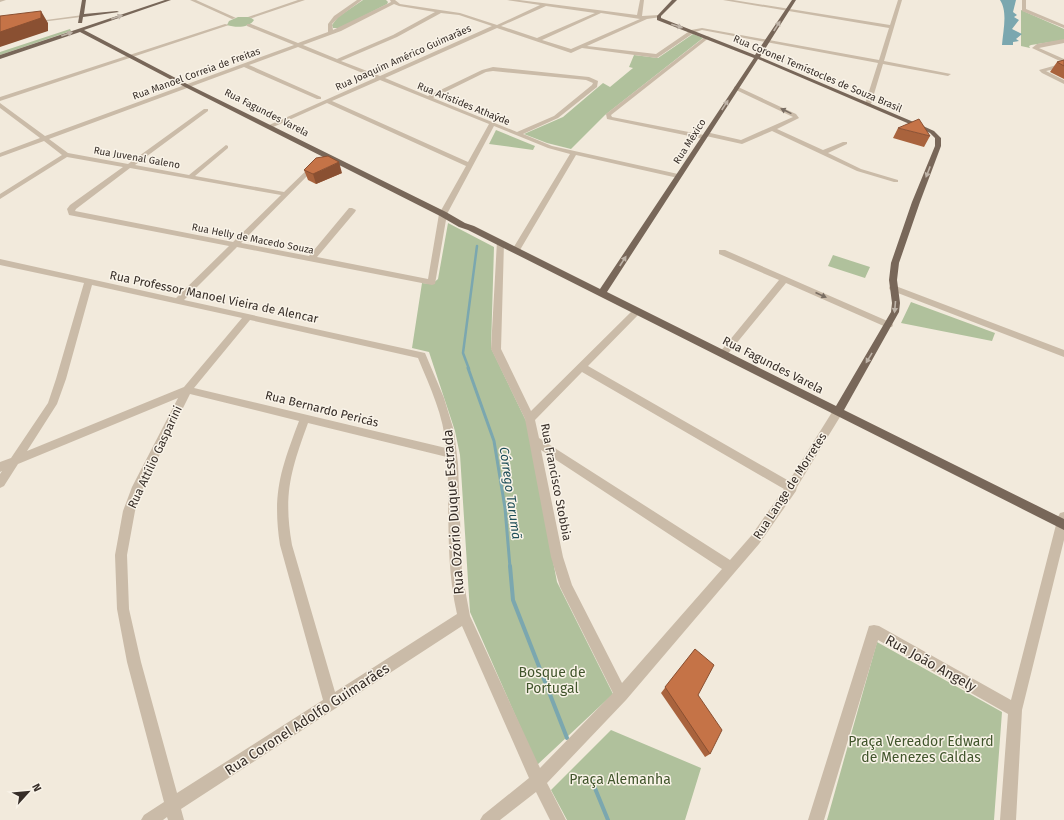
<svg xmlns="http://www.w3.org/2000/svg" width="1064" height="820" viewBox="0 0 1064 820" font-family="'Fira Sans',sans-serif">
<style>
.green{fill:#b0c19c}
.water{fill:#7ba7af}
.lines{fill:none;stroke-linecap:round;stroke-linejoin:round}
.stream-far2{stroke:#7ba7af;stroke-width:2.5}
.stream-far1{stroke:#7ba7af;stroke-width:3}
.stream{stroke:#7ba7af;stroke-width:4}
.minor{fill:#cabba8;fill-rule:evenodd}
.major{fill:#786759;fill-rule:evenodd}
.wall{fill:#a9633d}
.shaded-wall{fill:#8a5032}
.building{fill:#c57347;stroke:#8a5032}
.oneway{fill:#bfb4a8}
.oneway2{fill:#796d62}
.labels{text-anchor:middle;stroke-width:3;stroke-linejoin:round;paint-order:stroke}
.far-street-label{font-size:10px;fill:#372e28;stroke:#f9f3e8}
.street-label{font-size:12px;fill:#372e28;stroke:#f9f3e8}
.water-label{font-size:13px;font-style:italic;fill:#1e4e58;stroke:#f9f3e8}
.near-street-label{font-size:14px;fill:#372e28;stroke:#f9f3e8}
.near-park-label{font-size:14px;fill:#41552c;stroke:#f9f3e8}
</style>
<rect width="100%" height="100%" fill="#f2eadc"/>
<path class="green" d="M 363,0 L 386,0 L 388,2 L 387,4 L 340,28 L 333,28 L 332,25 L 338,17 Z
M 1021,10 L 1064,29 L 1064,40 L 1031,45 L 1029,46 L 1030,48 L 1021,46 Z
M 238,17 L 250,17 L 254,20 C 249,28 236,28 227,25 L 229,21 Z
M 70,29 L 71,31 L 0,55 L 0,52 Z
M 693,34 L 703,38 L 605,115 L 571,149 L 547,143 L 524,134 L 563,117 L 603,83 L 610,87 L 633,68 L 629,67 L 634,55 L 658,58 Z
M 496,130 L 535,146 L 533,150 L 489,144 Z
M 448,223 L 494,247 L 491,348 L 527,423 L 557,582 L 613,694 L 537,765 L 470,612 L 460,455 L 455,431 L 429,352 L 412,348 L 422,283 L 432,284 L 438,279 Z
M 833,255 L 870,267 L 865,278 L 828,266 Z
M 911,302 L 995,333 L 992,341 L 901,323 Z
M 877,642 L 1002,712 L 994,820 L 827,820 Z
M 611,730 L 701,768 L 685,820 L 567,820 L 551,790 Z"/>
<path class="water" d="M 1000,0 L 1016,0 L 1013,12 L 1017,15 L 1014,17 L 1019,20 L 1012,29 L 1022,34 L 1016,39 L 1019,41 L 1013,42 L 1013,45 L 1002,45 C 1003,31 1008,12 1000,0 Z"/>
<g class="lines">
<path class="stream-far2" d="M 469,369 L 463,353 L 477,246"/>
<path class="stream-far1" d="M 468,368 L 494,441 L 505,508 L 510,567"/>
<path class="stream" d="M 510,566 L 513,600 L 567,738
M 592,781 L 608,820"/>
<path class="minor" d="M 0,0 L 6,0 L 0,2 Z
M 190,0 L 196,0 L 236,18 L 232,19 Z
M 298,0 L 305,0 L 252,18 L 248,17 Z
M 357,0 L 362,0 L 338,18 L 332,24 L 333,30 L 391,2 L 390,0 L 395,0 L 400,4 L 460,13 L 497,25 L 540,5 L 507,0 L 519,0 L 637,15 L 640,0 L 644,0 L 642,16 L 659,15 L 661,17 L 647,19 L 587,46 L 656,54 L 691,30 L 702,28 L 879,60 L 889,28 L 723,0 L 733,0 L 890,25 L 898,0 L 902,0 L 884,61 L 951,74 L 948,76 L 883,64 L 871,104 L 868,106 L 865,104 L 878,63 L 702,30 L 695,32 L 657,58 L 582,48 L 571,53 L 497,28 L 385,78 L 428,96 L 482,70 L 493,67 L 589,77 L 598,81 L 597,87 L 558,118 L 523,134 L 552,146 L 678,174 L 681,176 L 678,178 L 576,155 L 520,250 L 519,252 L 513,252 L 512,250 L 570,154 L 548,148 L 494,126 L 447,214 L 435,284 L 432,285 L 237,247 L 184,300 L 425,353 L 444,398 L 454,431 L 458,464 L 462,573 L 470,616 L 540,768 L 613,693 L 560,587 L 551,557 L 525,419 L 491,349 L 497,241 L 503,241 L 504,243 L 501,349 L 531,411 L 634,309 L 637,308 L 641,311 L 640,313 L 588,366 L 789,481 L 834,409 L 842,409 L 843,412 L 797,487 L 796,491 L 759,544 L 735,572 L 626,700 L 547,783 L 566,820 L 550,820 L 536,792 L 500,820 L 480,820 L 483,815 L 529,778 L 462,626 L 181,809 L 184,820 L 168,820 L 167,817 L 163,820 L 141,820 L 144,815 L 164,802 L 127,662 L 117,609 L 115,555 L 123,511 L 132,487 L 178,398 L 18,464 L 4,486 L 0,488 L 0,474 L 2,471 L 0,472 L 0,462 L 11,458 L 48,403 L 56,379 L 84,283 L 0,265 L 0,259 L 176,298 L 229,246 L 69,215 L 67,209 L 70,205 L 123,167 L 67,157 L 0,199 L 0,194 L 62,155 L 44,141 L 0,157 L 0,153 L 40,138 L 0,108 L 0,103 L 45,136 L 294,45 L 247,26 L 247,24 L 251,24 L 298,43 L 328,32 L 328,24 L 334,16 ZM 394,4 L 399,6 L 435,12 L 393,35 L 337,59 L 303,45 L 341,31 ZM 546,6 L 595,13 L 537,38 L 501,26 ZM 441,13 L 459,15 L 492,26 L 380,76 L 341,61 L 397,37 ZM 601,13 L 640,19 L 571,49 L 542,40 ZM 298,47 L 375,78 L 267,126 L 267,128 L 271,128 L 327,103 L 466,166 L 439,214 L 428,279 L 317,257 L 355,212 L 356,210 L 352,208 L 349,208 L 309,256 L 241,243 L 317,166 L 317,164 L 313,164 L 284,192 L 195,176 L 228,148 L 228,146 L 226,145 L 189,175 L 135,165 L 208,111 L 208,109 L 204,109 L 128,164 L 68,153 L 49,139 L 244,67 L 317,99 L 321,99 L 321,97 L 249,65 ZM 493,71 L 586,80 L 593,83 L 592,85 L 554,116 L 517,132 L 433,98 L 486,72 ZM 380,80 L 489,124 L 468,162 L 332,101 ZM 130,168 L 281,195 L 233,242 L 75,211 L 76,209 ZM 92,285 L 242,318 L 184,387 L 27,451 L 57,404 L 66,379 ZM 250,320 L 418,358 C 430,387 444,416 446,448 L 194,388 ZM 582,372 L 784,489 L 751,536 L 730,560 L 539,438 L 535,420 ZM 190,394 L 299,421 C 281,469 272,493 280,545 L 323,700 L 177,793 L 141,662 L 129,609 L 127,555 L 135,511 L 143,488 ZM 308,423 L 447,457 C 450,510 445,562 457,614 L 335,692 L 292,545 C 283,494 291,470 308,423 ZM 541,450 L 722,569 L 622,683 L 572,585 L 563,557 Z
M 1022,0 L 1026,0 L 1026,9 L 1064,25 L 1064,28 L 1022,11 Z
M 83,15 L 81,17 L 33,23 L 31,22 Z
M 225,24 L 229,25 L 0,101 L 0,97 Z
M 706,36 L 710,37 L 611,115 L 612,117 L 704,135 L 704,133 L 706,132 L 741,140 L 793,117 L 734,89 L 734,87 L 736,86 L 796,114 L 799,118 L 777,129 L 823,150 L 843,142 L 847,142 L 847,144 L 828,153 L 861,169 L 898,180 L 898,182 L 894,182 L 857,171 L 772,131 L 742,144 L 706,136 L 706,138 L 704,139 L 607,119 L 606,114 Z
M 1064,39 L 1064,43 L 1039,48 L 1064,59 L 1064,63 L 1032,48 L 1037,44 Z
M 1064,63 L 1064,67 L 1046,71 L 1064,80 L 1064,84 L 1042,73 L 1039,70 Z
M 719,250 L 725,250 L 892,323 L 893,325 L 892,327 L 886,327 L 786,283 L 726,356 L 720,356 L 718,354 L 720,352 L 779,280 L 719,254 Z
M 893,285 L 1064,350 L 1064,357 L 890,290 L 889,288 L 890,286 Z
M 1064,512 L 1064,540 L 1022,710 L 1016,820 L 1000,820 L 1008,714 L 878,640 L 824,820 L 808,820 L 869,626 L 874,625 L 879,626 L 1011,700 L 1058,517 L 1060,513 Z"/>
<path class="major" d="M 82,0 L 86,0 L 84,14 L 117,11 L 119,12 L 83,17 L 82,23 L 78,23 Z
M 165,0 L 171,0 L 84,30 L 189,85 L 446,212 L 465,223 L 474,226 L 600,289 L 754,58 L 657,20 L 657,16 L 672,0 L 677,0 L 661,16 L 661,18 L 755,55 L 792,0 L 796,0 L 760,57 L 923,126 L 934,131 L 941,138 L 941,146 L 920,202 L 899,263 L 897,280 L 900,303 L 899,312 L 844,410 L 1064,519 L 1064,530 L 468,230 L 459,227 L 440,216 L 185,87 L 80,32 L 0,59 L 0,55 ZM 758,59 L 919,128 L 930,133 L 935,138 L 935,146 L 912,202 L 891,263 L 889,280 L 892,303 L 891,312 L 836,406 L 607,292 Z"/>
</g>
<path class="wall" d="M 1064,60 L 1064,79 L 1050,72 L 1057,62 Z
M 898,128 L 930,136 L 924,147 L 893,138 Z
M 304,170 L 342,173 L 316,184 L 308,180 Z
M 695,649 L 698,695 L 710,754 L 705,757 L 661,693 Z"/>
<path class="shaded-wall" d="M 41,11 L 48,23 L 48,31 L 0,47 L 0,32 Z
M 339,162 L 342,173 L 316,184 L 313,174 Z"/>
<path class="building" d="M 41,11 L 41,18 L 0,32 L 0,16 Z
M 1064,60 L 1064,66 L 1057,62 Z
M 919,119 L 930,136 L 898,128 Z
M 328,156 L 339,162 L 313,174 L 304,170 L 316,158 Z
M 695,649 L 714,665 L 698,695 L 722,730 L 710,754 L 665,687 Z"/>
<defs><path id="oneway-solid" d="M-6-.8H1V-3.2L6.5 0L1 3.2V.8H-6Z"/></defs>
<g class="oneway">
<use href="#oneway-solid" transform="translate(117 17) rotate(-19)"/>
<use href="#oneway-solid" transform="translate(677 26) rotate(18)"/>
<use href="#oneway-solid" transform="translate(777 26) rotate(-57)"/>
<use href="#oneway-solid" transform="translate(67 34) rotate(-19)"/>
<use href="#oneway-solid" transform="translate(725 105) rotate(-57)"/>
<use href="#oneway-solid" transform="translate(928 172) rotate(111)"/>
<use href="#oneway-solid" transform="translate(623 261) rotate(-57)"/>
<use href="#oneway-solid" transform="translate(895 307) rotate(95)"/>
<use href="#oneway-solid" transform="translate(869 358) rotate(121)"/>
</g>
<g class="oneway2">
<use href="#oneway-solid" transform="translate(786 111) rotate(-154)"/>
<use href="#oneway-solid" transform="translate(821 295) rotate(24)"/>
</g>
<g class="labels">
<g class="far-street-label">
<text transform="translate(403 57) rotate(-24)" y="4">Rua Joaquim Américo Guimarães</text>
<text transform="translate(196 73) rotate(-20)" y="4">Rua Manoel Correia de Freitas</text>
<text transform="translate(818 73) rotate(23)" y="4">Rua Coronel Temístocles de Souza Brasil</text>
<text transform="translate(464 103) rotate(22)" y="4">Rua Aristides Athaýde</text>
<text transform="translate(267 112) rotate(27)" y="4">Rua Fagundes Varela</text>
<text transform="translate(689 141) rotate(-57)" y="4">Rua México</text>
<text transform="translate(137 157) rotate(10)" y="4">Rua Juvenal Galeno</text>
<text transform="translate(253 238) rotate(11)" y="4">Rua Helly de Macedo Souza</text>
</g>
<g class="street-label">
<text transform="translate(214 297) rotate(12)" y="4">Rua Professor Manoel Vieira de Alencar</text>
<text transform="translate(773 365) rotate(27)" y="4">Rua Fagundes Varela</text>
<text transform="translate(322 409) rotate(14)" y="4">Rua Bernardo Pericás</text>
<text transform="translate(155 457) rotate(-65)" y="4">Rua Attílio Gasparini</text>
<text transform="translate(556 482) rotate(79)" y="4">Rua Francisco Stobbia</text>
<text transform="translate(790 486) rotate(-57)" y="4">Rua Lange de Morretes</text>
</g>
<g class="water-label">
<text transform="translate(511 493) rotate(82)" y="5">Córrego Tarumã</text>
</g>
<g class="near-street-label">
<text transform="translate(453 512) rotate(-94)" y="5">Rua Ozório Duque Estrada</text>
<text transform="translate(931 663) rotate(29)" y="5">Rua João Angely</text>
<text transform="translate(307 719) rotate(-33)" y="5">Rua Coronel Adolfo Guimarães</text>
</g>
<g class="near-park-label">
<text x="552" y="677">Bosque de<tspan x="552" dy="16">Portugal</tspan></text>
<text x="921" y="746">Praça Vereador Edward<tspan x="921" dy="16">de Menezes Caldas</tspan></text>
<text x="620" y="784">Praça Alemanha</text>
</g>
</g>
<g transform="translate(28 792) rotate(63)" stroke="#f9f3e8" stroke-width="3" paint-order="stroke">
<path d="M0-3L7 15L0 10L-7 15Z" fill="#372e28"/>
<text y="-6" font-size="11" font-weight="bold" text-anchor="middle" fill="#372e28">N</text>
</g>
</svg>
